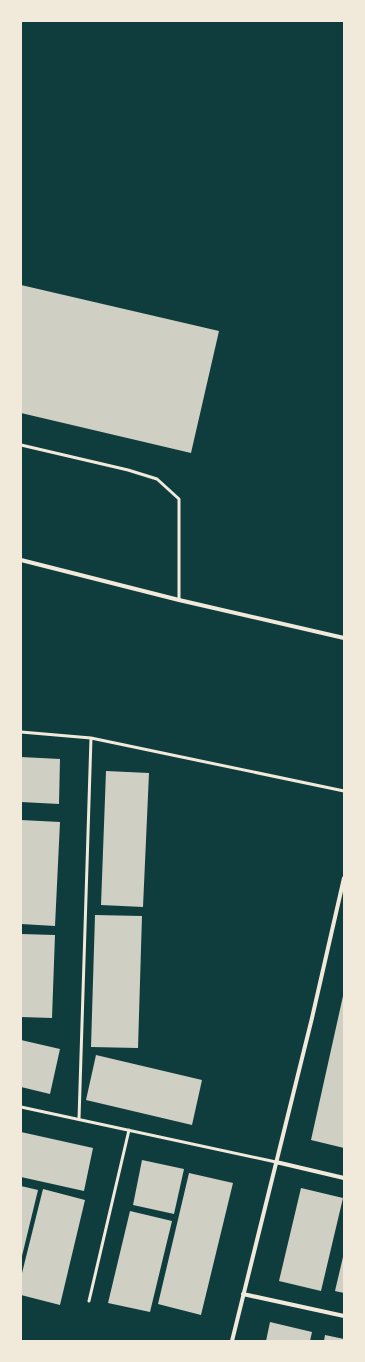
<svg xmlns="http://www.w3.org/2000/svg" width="365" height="1362" viewBox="0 0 365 1362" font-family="Inter,sans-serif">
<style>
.building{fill:#cfcfc3}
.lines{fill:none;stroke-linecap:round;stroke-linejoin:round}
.service{stroke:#f1e9da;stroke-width:3}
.minor{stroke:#f1e9da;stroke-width:4}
</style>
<rect width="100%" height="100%" fill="#0f3d3e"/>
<path class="building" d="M 21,285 L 219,331 L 191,453 L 21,413 Z
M 21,757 L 60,759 L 59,804 L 21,802 Z
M 106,771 L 149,773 L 143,907 L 101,905 Z
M 21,820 L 60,822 L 55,926 L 21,924 Z
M 95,915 L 142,916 L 138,1048 L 91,1047 Z
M 21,934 L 55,935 L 52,1018 L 21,1017 Z
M 343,996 L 344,996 L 344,1148 L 311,1140 Z
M 21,1040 L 60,1049 L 50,1094 L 21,1087 Z
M 96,1055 L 202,1080 L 192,1125 L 86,1100 Z
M 21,1132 L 93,1148 L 84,1191 L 21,1177 Z
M 142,1160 L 184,1169 L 174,1214 L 133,1205 Z
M 189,1173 L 233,1183 L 201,1315 L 158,1304 Z
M 21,1186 L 38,1190 L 22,1256 L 21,1256 Z
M 301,1188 L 343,1198 L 321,1291 L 279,1281 Z
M 43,1189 L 85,1200 L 60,1305 L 21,1295 L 21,1277 Z
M 130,1211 L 172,1221 L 150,1312 L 108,1303 Z
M 343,1257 L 344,1257 L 344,1293 L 335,1291 Z
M 270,1322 L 312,1332 L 310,1341 L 266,1341 Z
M 325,1335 L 344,1339 L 344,1341 L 324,1341 Z"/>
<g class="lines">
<path class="service" d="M 21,445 L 128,470 L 157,479 L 179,499 L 179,600
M 21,732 L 91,738 L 344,791
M 21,1107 L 276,1162
M 79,1119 L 91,738
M 89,1301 L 129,1130"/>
<path class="minor" d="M 21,560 L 179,600 L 344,638
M 276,1162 L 344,1178
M 243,1294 L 344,1316
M 232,1341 L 312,1018 L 344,878"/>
</g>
<rect width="365" height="1362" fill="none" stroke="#f1e9da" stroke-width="44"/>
</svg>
